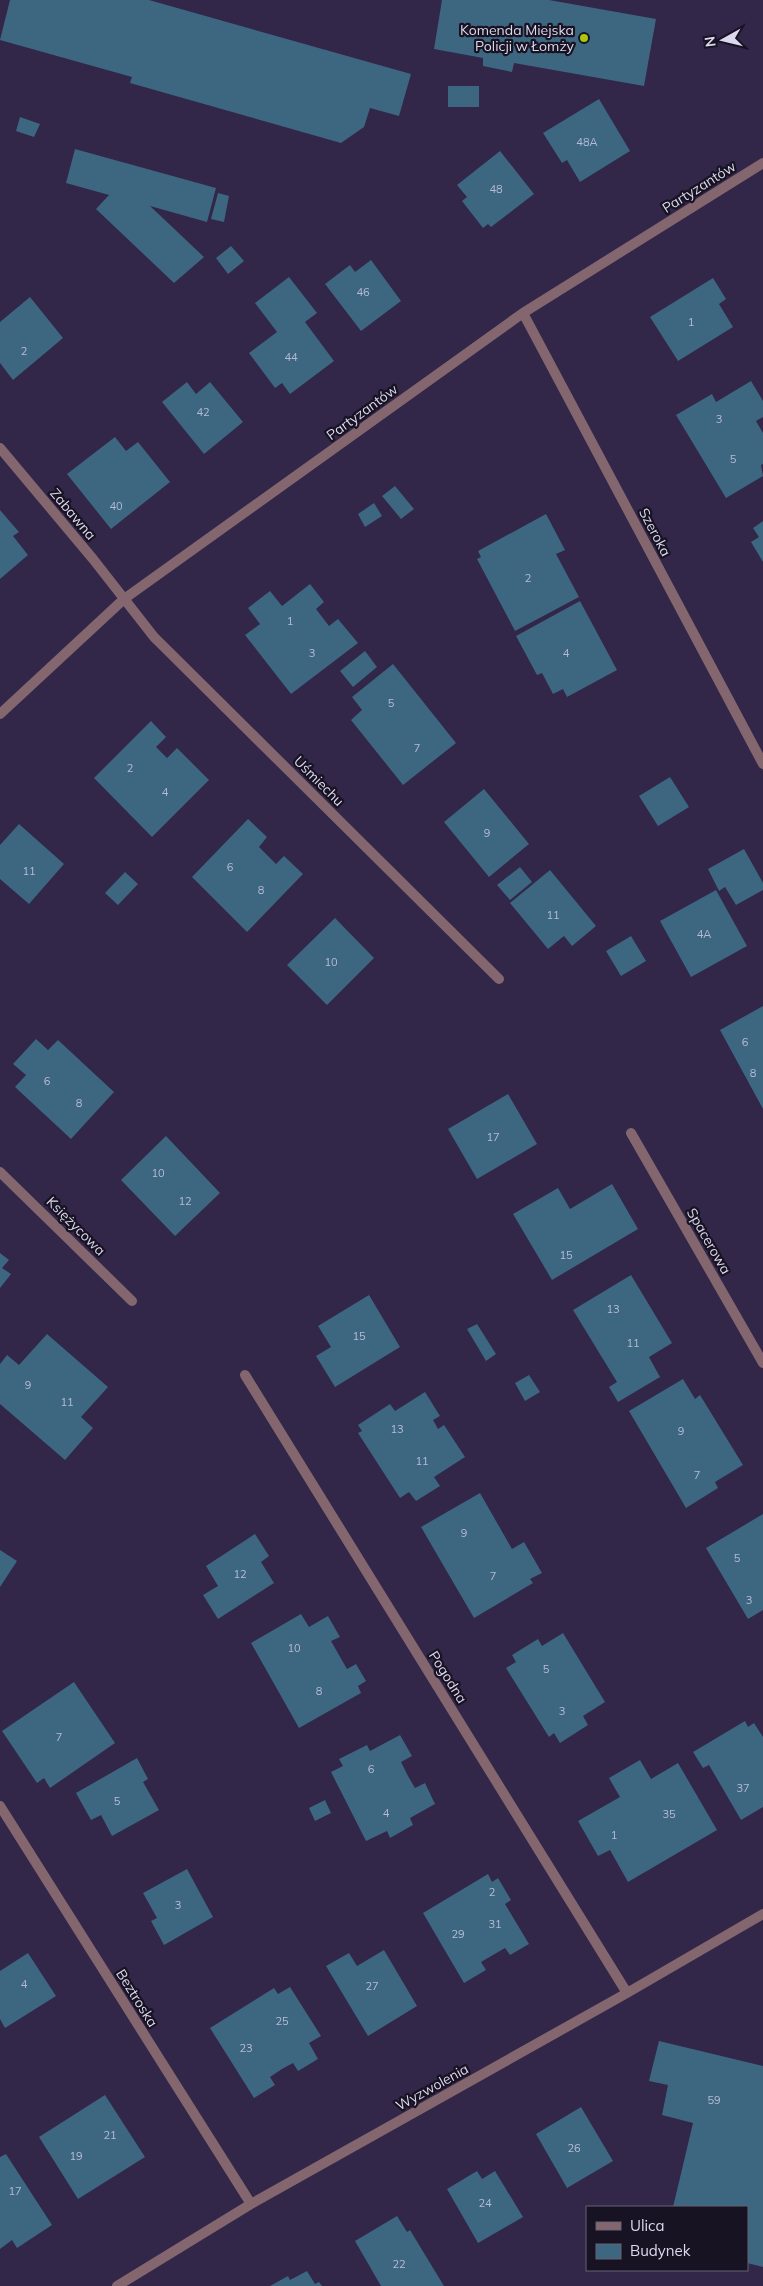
<svg xmlns="http://www.w3.org/2000/svg" width="763" height="2286" viewBox="0 0 763 2286" font-family="Mulish,sans-serif">
<style>
.building{fill:#3d6681}
.lines{fill:none;stroke-linecap:round;stroke-linejoin:round}
.street{stroke:#84666f;stroke-width:10}
.poi-dot{fill:#adc60f;stroke:#181322;stroke-width:2}
.labels{text-anchor:middle;stroke-width:4.5;stroke-linejoin:round;paint-order:stroke}
.number-label{font-size:11px;fill:#b6bcd4}
.poi-label{font-size:14px;fill:#ded8ef;stroke:#181322;text-anchor:end}
.street-label{font-size:14px;fill:#ded8ef;stroke:#181322}
</style>
<rect width="100%" height="100%" fill="#322649"/>
<path class="building" d="M 10,0 L 149,0 L 411,74 L 399,116 L 370,108 L 364,127 L 341,143 L 130,83 L 132,77 L 0,40 Z
M 442,0 L 549,0 L 656,19 L 644,86 L 514,63 L 512,72 L 483,66 L 483,58 L 434,49 Z
M 448,86 L 479,86 L 479,107 L 448,107 Z
M 599,99 L 630,151 L 580,182 L 567,160 L 562,163 L 543,133 Z
M 20,117 L 40,124 L 34,137 L 16,131 Z
M 75,149 L 216,188 L 207,222 L 150,206 L 204,257 L 174,283 L 96,209 L 109,195 L 66,183 Z
M 500,151 L 534,194 L 491,227 L 488,224 L 483,228 L 462,201 L 467,197 L 457,185 Z
M 218,193 L 229,196 L 224,222 L 211,219 Z
M 231,246 L 244,261 L 228,274 L 216,258 Z
M 371,260 L 401,301 L 361,331 L 325,284 L 350,265 L 355,272 Z
M 289,277 L 317,313 L 305,322 L 334,361 L 290,394 L 282,383 L 275,388 L 249,353 L 277,332 L 255,303 Z
M 713,278 L 726,299 L 719,304 L 733,327 L 678,361 L 650,317 Z
M 30,297 L 63,338 L 13,380 L 0,363 L 0,322 Z
M 751,381 L 763,401 L 763,417 L 756,421 L 763,433 L 763,464 L 761,465 L 763,476 L 726,498 L 676,415 L 712,394 L 716,402 Z
M 187,382 L 196,394 L 210,382 L 243,422 L 204,454 L 162,402 Z
M 115,437 L 126,451 L 138,442 L 170,482 L 111,529 L 67,474 Z
M 395,486 L 414,509 L 401,519 L 382,496 Z
M 374,503 L 382,516 L 365,527 L 358,514 Z
M 0,510 L 19,532 L 13,536 L 28,555 L 0,579 Z
M 546,514 L 565,550 L 556,554 L 579,597 L 515,631 L 477,559 L 481,557 L 478,551 Z
M 763,521 L 763,562 L 751,542 L 759,537 L 753,528 Z
M 310,584 L 324,602 L 316,609 L 329,626 L 338,619 L 358,643 L 291,694 L 245,635 L 260,624 L 248,608 L 270,591 L 282,606 Z
M 580,601 L 617,670 L 567,697 L 563,689 L 553,694 L 542,673 L 537,675 L 516,636 Z
M 365,651 L 377,667 L 353,687 L 340,671 Z
M 393,664 L 456,743 L 403,785 L 351,720 L 362,710 L 352,697 Z
M 151,721 L 166,737 L 156,747 L 167,758 L 177,748 L 209,780 L 152,837 L 94,778 Z
M 670,777 L 689,807 L 658,826 L 639,796 Z
M 484,789 L 529,844 L 489,877 L 444,822 Z
M 248,819 L 267,837 L 259,847 L 276,864 L 284,856 L 303,874 L 247,932 L 192,877 Z
M 19,824 L 64,864 L 29,904 L 0,879 L 0,845 Z
M 744,849 L 763,883 L 763,890 L 736,905 L 725,887 L 719,891 L 708,869 Z
M 520,867 L 532,882 L 510,900 L 497,885 Z
M 550,870 L 596,926 L 572,946 L 564,936 L 548,949 L 510,903 Z
M 125,872 L 138,884 L 118,905 L 105,893 Z
M 716,890 L 747,946 L 691,977 L 660,921 Z
M 335,918 L 374,958 L 327,1005 L 287,965 Z
M 631,936 L 646,961 L 621,976 L 606,951 Z
M 763,1006 L 763,1109 L 720,1030 Z
M 36,1039 L 48,1050 L 58,1040 L 114,1092 L 71,1139 L 15,1087 L 26,1075 L 13,1064 Z
M 508,1094 L 537,1144 L 477,1179 L 448,1129 Z
M 166,1136 L 220,1193 L 175,1236 L 121,1180 Z
M 612,1184 L 638,1229 L 552,1280 L 513,1214 L 558,1188 L 570,1209 Z
M 0,1253 L 9,1260 L 2,1268 L 11,1274 L 0,1288 Z
M 631,1275 L 672,1343 L 649,1357 L 660,1377 L 618,1402 L 609,1387 L 617,1382 L 573,1310 Z
M 369,1295 L 400,1347 L 335,1387 L 316,1356 L 331,1347 L 318,1326 Z
M 477,1324 L 496,1354 L 486,1361 L 467,1329 Z
M 47,1334 L 108,1387 L 81,1417 L 93,1428 L 65,1460 L 0,1404 L 0,1364 L 7,1355 L 19,1365 Z
M 529,1375 L 540,1392 L 525,1401 L 515,1383 Z
M 683,1379 L 695,1399 L 700,1395 L 743,1465 L 715,1482 L 718,1488 L 686,1508 L 629,1411 Z
M 425,1392 L 440,1416 L 433,1420 L 438,1429 L 444,1425 L 465,1457 L 434,1477 L 440,1486 L 416,1501 L 409,1492 L 400,1498 L 358,1433 L 362,1431 L 358,1425 L 390,1404 L 395,1411 Z
M 480,1493 L 512,1549 L 524,1542 L 542,1573 L 530,1579 L 533,1583 L 474,1618 L 421,1527 Z
M 763,1514 L 763,1610 L 748,1619 L 706,1548 Z
M 255,1534 L 269,1556 L 261,1562 L 274,1583 L 218,1619 L 203,1595 L 218,1586 L 206,1566 Z
M 0,1550 L 17,1561 L 0,1587 Z
M 301,1614 L 309,1627 L 328,1616 L 340,1637 L 331,1641 L 347,1669 L 356,1664 L 366,1681 L 358,1686 L 361,1693 L 299,1728 L 251,1643 Z
M 563,1633 L 605,1702 L 583,1716 L 588,1725 L 560,1743 L 554,1733 L 549,1737 L 506,1668 L 516,1662 L 512,1655 L 538,1639 L 542,1646 Z
M 74,1682 L 115,1743 L 50,1788 L 44,1778 L 37,1783 L 2,1731 Z
M 745,1721 L 748,1727 L 754,1723 L 763,1737 L 763,1807 L 741,1820 L 709,1765 L 703,1768 L 693,1752 Z
M 400,1735 L 412,1756 L 401,1762 L 408,1776 L 415,1788 L 425,1783 L 435,1804 L 410,1818 L 413,1825 L 390,1838 L 387,1831 L 366,1841 L 331,1772 L 343,1766 L 339,1759 L 367,1745 L 370,1751 Z
M 137,1758 L 148,1779 L 143,1782 L 159,1810 L 112,1836 L 101,1815 L 91,1820 L 76,1793 Z
M 640,1760 L 651,1779 L 678,1763 L 717,1830 L 628,1882 L 610,1850 L 598,1856 L 578,1821 L 620,1797 L 609,1778 Z
M 325,1800 L 331,1813 L 315,1821 L 309,1808 Z
M 187,1869 L 213,1917 L 164,1945 L 151,1921 L 157,1918 L 143,1893 Z
M 488,1874 L 492,1882 L 498,1878 L 511,1900 L 505,1904 L 529,1944 L 510,1955 L 505,1948 L 481,1962 L 486,1970 L 464,1983 L 423,1913 Z
M 384,1950 L 417,2006 L 368,2036 L 326,1966 L 349,1953 L 357,1966 Z
M 28,1953 L 56,1996 L 5,2028 L 0,2019 L 0,1971 Z
M 290,1987 L 321,2036 L 309,2043 L 318,2059 L 298,2071 L 293,2063 L 282,2069 L 270,2077 L 275,2085 L 254,2098 L 210,2028 L 274,1988 L 278,1994 Z
M 659,2041 L 763,2066 L 763,2267 L 747,2263 L 747,2207 L 673,2207 L 693,2123 L 662,2115 L 668,2085 L 649,2081 Z
M 105,2095 L 145,2157 L 78,2199 L 39,2137 Z
M 581,2107 L 613,2161 L 567,2188 L 536,2134 Z
M 6,2154 L 52,2225 L 17,2248 L 12,2240 L 0,2249 L 0,2157 Z
M 477,2171 L 482,2179 L 495,2171 L 523,2217 L 478,2243 L 447,2189 Z
M 397,2216 L 407,2232 L 410,2230 L 444,2286 L 381,2286 L 355,2241 Z
M 307,2271 L 315,2284 L 319,2282 L 322,2286 L 270,2286 L 288,2276 L 290,2280 Z"/>
<g class="lines">
<path class="street" d="M 523,313 L 763,764
M 0,448 L 93,559 L 154,637 L 499,979
M 0,714 L 124,599 L 523,313 L 763,163
M 631,1133 L 763,1363
M 0,1172 L 132,1301
M 245,1375 L 627,1993
M 0,1806 L 251,2204
M 117,2286 L 251,2204 L 627,1993 L 763,1914"/>
</g>
<circle class="poi-dot" cx="584" cy="38" r="5"/>
<g class="labels">
<g class="number-label">
<text x="587" y="146">48A</text>
<text x="496" y="193">48</text>
<text x="363" y="296">46</text>
<text x="691" y="326">1</text>
<text x="24" y="355">2</text>
<text x="291" y="361">44</text>
<text x="203" y="416">42</text>
<text x="719" y="423">3</text>
<text x="733" y="463">5</text>
<text x="116" y="510">40</text>
<text x="528" y="582">2</text>
<text x="290" y="625">1</text>
<text x="312" y="657">3</text>
<text x="566" y="657">4</text>
<text x="391" y="707">5</text>
<text x="417" y="752">7</text>
<text x="130" y="772">2</text>
<text x="165" y="796">4</text>
<text x="487" y="837">9</text>
<text x="230" y="871">6</text>
<text x="29" y="875">11</text>
<text x="261" y="894">8</text>
<text x="553" y="919">11</text>
<text x="704" y="938">4A</text>
<text x="331" y="966">10</text>
<text x="745" y="1046">6</text>
<text x="753" y="1077">8</text>
<text x="47" y="1085">6</text>
<text x="79" y="1107">8</text>
<text x="493" y="1141">17</text>
<text x="158" y="1177">10</text>
<text x="185" y="1205">12</text>
<text x="566" y="1259">15</text>
<text x="613" y="1313">13</text>
<text x="359" y="1340">15</text>
<text x="633" y="1347">11</text>
<text x="28" y="1389">9</text>
<text x="67" y="1406">11</text>
<text x="397" y="1433">13</text>
<text x="681" y="1435">9</text>
<text x="422" y="1465">11</text>
<text x="697" y="1479">7</text>
<text x="464" y="1537">9</text>
<text x="737" y="1562">5</text>
<text x="240" y="1578">12</text>
<text x="493" y="1580">7</text>
<text x="749" y="1604">3</text>
<text x="294" y="1652">10</text>
<text x="546" y="1673">5</text>
<text x="319" y="1695">8</text>
<text x="562" y="1715">3</text>
<text x="59" y="1741">7</text>
<text x="371" y="1773">6</text>
<text x="743" y="1792">37</text>
<text x="117" y="1805">5</text>
<text x="386" y="1817">4</text>
<text x="669" y="1818">35</text>
<text x="614" y="1839">1</text>
<text x="492" y="1896">2</text>
<text x="178" y="1909">3</text>
<text x="495" y="1928">31</text>
<text x="458" y="1938">29</text>
<text x="24" y="1988">4</text>
<text x="372" y="1990">27</text>
<text x="282" y="2025">25</text>
<text x="246" y="2052">23</text>
<text x="714" y="2104">59</text>
<text x="110" y="2139">21</text>
<text x="574" y="2152">26</text>
<text x="76" y="2160">19</text>
<text x="15" y="2195">17</text>
<text x="485" y="2207">24</text>
<text x="399" y="2268">22</text>
</g>
<g class="poi-label">
<text x="574" y="35">Komenda Miejska<tspan x="574" dy="16">Policji w Łomży</tspan></text>
</g>
<g class="street-label">
<text transform="translate(699 187) rotate(-32)" y="5">Partyzantów</text>
<text transform="translate(362 412) rotate(-36)" y="5">Partyzantów</text>
<text transform="translate(73 514) rotate(50)" y="5">Zabawna</text>
<text transform="translate(655 532) rotate(62)" y="5">Szeroka</text>
<text transform="translate(319 781) rotate(45)" y="5">Uśmiechu</text>
<text transform="translate(76 1226) rotate(45)" y="5">Księżycowa</text>
<text transform="translate(709 1241) rotate(60)" y="5">Spacerowa</text>
<text transform="translate(448 1677) rotate(58)" y="5">Pogodna</text>
<text transform="translate(137 1998) rotate(58)" y="5">Beztroska</text>
<text transform="translate(432 2087) rotate(-29)" y="5">Wyzwolenia</text>
</g>
</g>
<rect x="586" y="2206" width="162" height="65" fill="#181322" stroke="#676274"/>
<rect x="596" y="2222" width="25" height="8" fill="#84666f" stroke="#676274"/>
<text x="630" y="2231" font-size="15" fill="#ded8ef">Ulica</text>
<rect x="596" y="2244" width="25" height="15" fill="#3d6681" stroke="#676274"/>
<text x="630" y="2256" font-size="15" fill="#ded8ef">Budynek</text>
<g transform="translate(723 40) rotate(262)" stroke="#181322" stroke-width="4" paint-order="stroke">
<path d="M0-4L9 19L0 12L-9 19Z" fill="#ded8ef"/>
<text y="-8" font-size="14" font-weight="bold" text-anchor="middle" fill="#ded8ef">N</text>
</g>
</svg>
